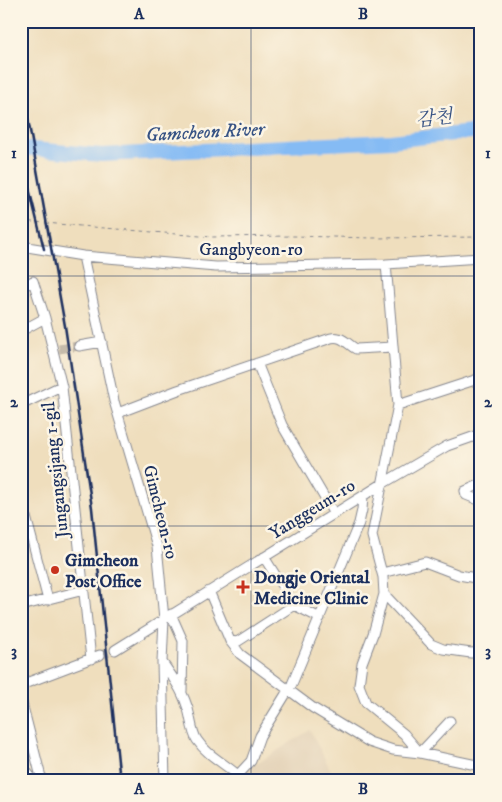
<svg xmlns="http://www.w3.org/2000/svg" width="502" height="802" viewBox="0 0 502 802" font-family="'IM FELL DW Pica','Noto Serif KR',serif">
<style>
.built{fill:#e3d1b6}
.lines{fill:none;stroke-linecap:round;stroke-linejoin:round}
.river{stroke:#85bbf4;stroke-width:14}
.minor-tunnel{stroke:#c5bbaa;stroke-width:9;stroke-dasharray:9 4.5;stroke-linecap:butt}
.minor-casing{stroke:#85868e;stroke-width:11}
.path{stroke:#85868e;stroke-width:1;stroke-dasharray:4 4;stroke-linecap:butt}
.minor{stroke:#fff;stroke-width:9}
.rail{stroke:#1b2f5e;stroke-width:2.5}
.grid{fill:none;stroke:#1b2f5e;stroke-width:1;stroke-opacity:0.55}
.poi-dot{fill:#c8321e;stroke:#fcf5e5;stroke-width:2}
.labels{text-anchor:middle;stroke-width:5;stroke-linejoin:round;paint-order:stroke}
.street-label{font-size:18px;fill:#1b2f5e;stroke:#fcf5e5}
.poi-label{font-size:18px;font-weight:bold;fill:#1b2f5e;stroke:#fcf5e5;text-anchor:start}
.water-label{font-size:19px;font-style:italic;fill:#365284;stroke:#fcf5e5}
.neatline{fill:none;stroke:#1b2f5e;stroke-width:2}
.grid-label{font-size:16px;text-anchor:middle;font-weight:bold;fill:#1b2f5e}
</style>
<rect width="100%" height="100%" fill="#fcf5e5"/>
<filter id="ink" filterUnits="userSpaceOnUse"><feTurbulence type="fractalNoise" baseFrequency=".02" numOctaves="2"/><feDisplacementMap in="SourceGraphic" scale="10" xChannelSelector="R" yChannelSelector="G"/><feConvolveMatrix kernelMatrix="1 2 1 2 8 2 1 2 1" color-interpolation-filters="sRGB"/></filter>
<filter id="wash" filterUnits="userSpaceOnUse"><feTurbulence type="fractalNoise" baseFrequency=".0096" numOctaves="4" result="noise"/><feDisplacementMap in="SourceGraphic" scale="20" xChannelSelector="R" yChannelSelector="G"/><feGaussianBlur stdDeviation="1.12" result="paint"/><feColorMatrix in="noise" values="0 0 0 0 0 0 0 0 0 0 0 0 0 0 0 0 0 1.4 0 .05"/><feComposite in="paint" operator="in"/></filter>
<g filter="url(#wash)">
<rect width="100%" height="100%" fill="#efdebd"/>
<path class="built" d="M 310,730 L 336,781 L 249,781 L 241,774 Z"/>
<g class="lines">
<path class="river" d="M 21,148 L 102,155 L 391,141 L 481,131"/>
</g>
</g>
<g filter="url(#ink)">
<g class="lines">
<path class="minor-tunnel" d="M 59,349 L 79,346
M 100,655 L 115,650"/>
<defs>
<path id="minor" d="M 21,246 L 83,256 L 216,267 L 386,264 L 481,258
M 83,256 L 114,401 L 157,546 L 164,619 L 162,662 L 165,781
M 386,264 L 398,405 L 372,536 L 383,577 L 384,594 L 373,634 L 362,663 L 359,685 L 366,703 L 404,734 L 420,753 L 450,721
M 21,287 L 33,281 L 45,318 L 62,387 L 91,659
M 21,331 L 45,318
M 79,346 L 102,342
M 257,363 L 282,425 L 334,514
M 21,405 L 61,386
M 398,405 L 481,378
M 118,413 L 178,390 L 331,338 C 342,335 347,344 356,349 L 393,347
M 481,484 L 465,491 L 466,495 L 481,501
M 21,498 L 48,600
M 264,557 L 294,605 L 320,618
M 382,573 L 425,562 L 459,575 L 481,579
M 209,591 L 230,641 L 240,654 L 313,708 L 369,742 L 393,750 L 420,753 L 481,766
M 384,594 L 431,644 L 443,649 L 471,653 L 481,652
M 21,606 L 84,590
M 171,614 L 183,641 L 182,691
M 230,641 L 237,642 L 294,605
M 115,650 L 382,484 L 447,446 L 481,434
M 162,662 C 172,676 182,690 187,706 C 191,716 191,731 197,740 C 209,758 229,765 244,781
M 21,685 L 100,655
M 21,699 L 42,781
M 21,765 L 34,781
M 238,775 L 251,761 L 260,736 L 292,684 L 359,523 L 362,510 L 363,496"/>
</defs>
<use href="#minor" class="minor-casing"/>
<path class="path" d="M 21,221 L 212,237 L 294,236 L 372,238 L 481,237"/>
<use href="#minor" class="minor"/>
<path class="rail" d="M 21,80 L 65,326 L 92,508 L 120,781
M 21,156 L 44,249"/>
</g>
</g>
<path class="grid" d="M 251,21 L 251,781M 21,276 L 481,276M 21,526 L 481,526"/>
<g class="poi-dot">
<circle cx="55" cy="570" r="5"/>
<path d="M240.5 579.5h5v5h5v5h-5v5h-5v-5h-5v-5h5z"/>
</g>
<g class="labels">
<g class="street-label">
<text x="251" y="255">Gangbyeon-ro</text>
<text transform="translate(55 470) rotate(-96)" y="6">Jungangsijang 1-gil</text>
<text transform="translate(312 509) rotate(-32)" y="6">Yanggeum-ro</text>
<text transform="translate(161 512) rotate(76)" y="6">Gimcheon-ro</text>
</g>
<g class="poi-label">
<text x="65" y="566">Gimcheon<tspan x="65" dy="21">Post Office</tspan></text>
<text x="254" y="583">Dongje Oriental<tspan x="254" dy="21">Medicine Clinic</tspan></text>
</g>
<g class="water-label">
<text transform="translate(434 117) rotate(-6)" y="7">감천</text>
<text transform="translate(205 131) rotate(-3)" y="7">Gamcheon River</text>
</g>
</g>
<rect width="502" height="802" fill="none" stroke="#fcf5e5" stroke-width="55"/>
<rect x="28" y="28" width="446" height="746" class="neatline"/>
<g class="grid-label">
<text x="139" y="19">A</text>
<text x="363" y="19">B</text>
<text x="14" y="158">1</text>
<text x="488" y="158">1</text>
<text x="14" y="407">2</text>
<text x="488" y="407">2</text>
<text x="14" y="656">3</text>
<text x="488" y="656">3</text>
<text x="139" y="794">A</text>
<text x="363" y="794">B</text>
</g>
</svg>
